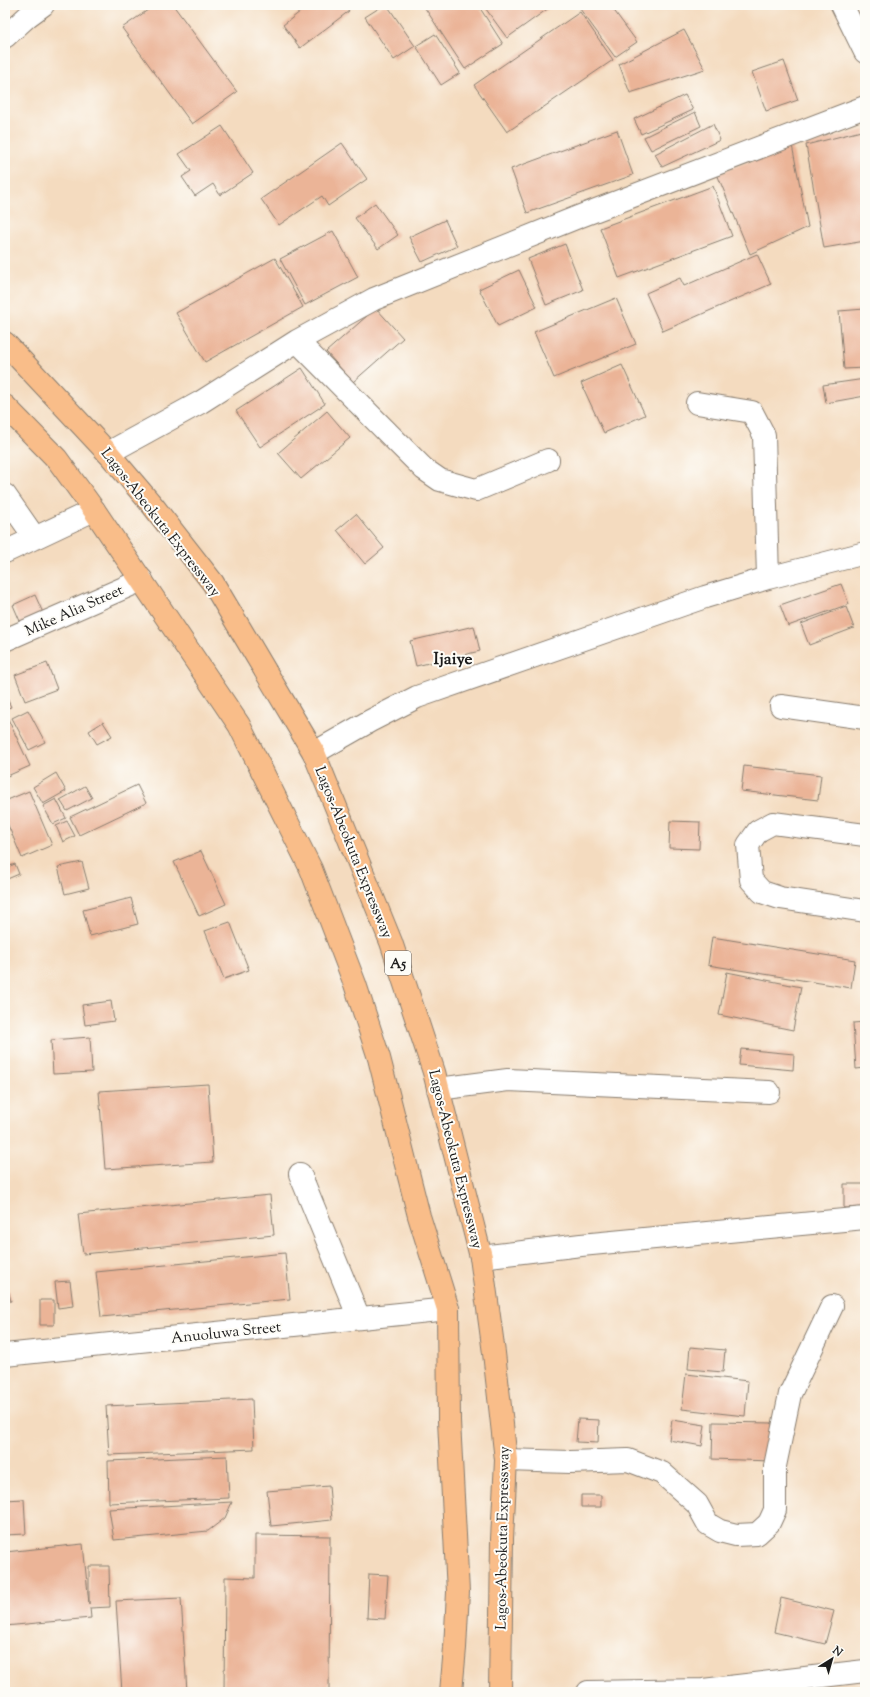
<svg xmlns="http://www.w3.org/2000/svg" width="870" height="1697" viewBox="0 0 870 1697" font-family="'Sorts Mill Goudy',serif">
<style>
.building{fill:#ebb497}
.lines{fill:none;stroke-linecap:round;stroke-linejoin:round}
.minor-casing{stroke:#887c6e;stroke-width:24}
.highway-casing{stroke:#887c6e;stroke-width:24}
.minor{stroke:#fff;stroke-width:22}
.highway{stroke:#f9bd89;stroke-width:22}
.labels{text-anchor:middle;stroke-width:4;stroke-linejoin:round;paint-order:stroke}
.shield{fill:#fdfcf7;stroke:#605f5e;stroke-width:1}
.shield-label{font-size:14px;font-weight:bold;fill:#1c1c1c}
.street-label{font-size:15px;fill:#1c1c1c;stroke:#fdfcf7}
.quarter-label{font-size:17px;font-weight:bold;fill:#1c1c1c;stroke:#fdfcf7}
</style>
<rect width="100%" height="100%" fill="#fdfcf7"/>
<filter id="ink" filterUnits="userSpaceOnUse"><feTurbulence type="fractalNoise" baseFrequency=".025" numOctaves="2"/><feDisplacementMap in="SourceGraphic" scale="8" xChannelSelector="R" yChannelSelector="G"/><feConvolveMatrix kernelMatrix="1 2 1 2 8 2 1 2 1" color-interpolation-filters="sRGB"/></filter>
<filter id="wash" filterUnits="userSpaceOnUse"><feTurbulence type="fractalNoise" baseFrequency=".012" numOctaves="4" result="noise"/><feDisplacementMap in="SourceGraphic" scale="16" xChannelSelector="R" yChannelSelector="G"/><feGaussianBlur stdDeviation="0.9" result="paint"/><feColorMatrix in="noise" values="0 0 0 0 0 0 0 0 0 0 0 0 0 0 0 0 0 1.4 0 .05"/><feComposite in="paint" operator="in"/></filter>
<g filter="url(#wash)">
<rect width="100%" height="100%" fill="#f4dbbf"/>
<g id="blocks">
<path class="building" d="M 155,5 L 173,5 L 237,92 L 192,124 L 122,28 Z
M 309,5 L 345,5 L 349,11 L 300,48 L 283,25 Z
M 384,5 L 387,5 L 415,46 L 394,60 L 365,17 Z
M 428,5 L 478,5 L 503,44 L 465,69 L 425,8 Z
M 483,5 L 553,5 L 507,38 Z
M 585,5 L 610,5 L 637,42 L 615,57 L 580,9 Z
M 580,12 L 613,60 L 507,132 L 474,85 Z
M 684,30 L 705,69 L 630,93 L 619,64 Z
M 435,34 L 460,73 L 441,85 L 416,46 Z
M 784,61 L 798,100 L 766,111 L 752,72 Z
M 685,95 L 693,110 L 641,134 L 634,119 Z
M 695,112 L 701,126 L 651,150 L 644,137 Z
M 713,124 L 720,140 L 662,167 L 655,154 Z
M 222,126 L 253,173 L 220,195 L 213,184 L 195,196 L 182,177 L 191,171 L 179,154 Z
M 617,130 L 633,175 L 527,213 L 511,169 Z
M 865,130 L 865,241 L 824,248 L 806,145 Z
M 342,143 L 367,179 L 328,206 L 322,196 L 279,225 L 261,199 Z
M 792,145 L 808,227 L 750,254 L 717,174 Z
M 713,186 L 732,236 L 619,278 L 600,228 Z
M 375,203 L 398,235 L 378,249 L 355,218 Z
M 445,220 L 457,246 L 422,262 L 409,237 Z
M 333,231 L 358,277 L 305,305 L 280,259 Z
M 565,244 L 583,290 L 546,305 L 528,259 Z
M 757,254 L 771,284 L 663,331 L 646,293 L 680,278 L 684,286 Z
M 275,258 L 303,307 L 205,362 L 176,313 Z
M 519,270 L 537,307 L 498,326 L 479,289 Z
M 616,298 L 636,344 L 554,378 L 534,332 Z
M 376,308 L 403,338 L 353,382 L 326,352 Z
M 865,309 L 865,368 L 844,369 L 839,311 Z
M 622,365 L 645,415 L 604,433 L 581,383 Z
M 302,368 L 325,404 L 260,447 L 236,411 Z
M 865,379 L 865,396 L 826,403 L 823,385 Z
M 327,411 L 350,438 L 301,479 L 278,453 Z
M 356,514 L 384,548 L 365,564 L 337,530 Z
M 841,584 L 849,604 L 788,626 L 780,605 Z
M 35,595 L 49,626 L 26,635 L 13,605 Z
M 846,607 L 854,628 L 809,645 L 801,624 Z
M 474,626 L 480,651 L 416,666 L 410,641 Z
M 47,663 L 57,689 L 25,701 L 15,675 Z
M 5,694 L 11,707 L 5,709 Z
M 28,710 L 45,742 L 29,750 L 12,718 Z
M 8,719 L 30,766 L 5,777 L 5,720 Z
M 103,722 L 112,736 L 97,744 L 89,731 Z
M 744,766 L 821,775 L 818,800 L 741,791 Z
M 56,773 L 66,791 L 43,804 L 33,787 Z
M 137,785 L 146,803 L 79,835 L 70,817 Z
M 85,786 L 92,798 L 67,811 L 60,800 Z
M 29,791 L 52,845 L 22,858 L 5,818 L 5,801 Z
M 56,799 L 66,818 L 53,824 L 43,806 Z
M 67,821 L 75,836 L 63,842 L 56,826 Z
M 670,821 L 700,822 L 699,849 L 669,848 Z
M 201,851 L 226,904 L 199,916 L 174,862 Z
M 82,862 L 89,888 L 65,894 L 58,867 Z
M 15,864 L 19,874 L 5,880 L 5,868 Z
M 131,898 L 138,924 L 90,936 L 83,910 Z
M 230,922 L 249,970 L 224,979 L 205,931 Z
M 712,937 L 855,960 L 851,988 L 708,965 Z
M 727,972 L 801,987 L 793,1030 L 719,1015 Z
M 111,1001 L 114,1021 L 85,1025 L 82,1005 Z
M 865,1022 L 865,1068 L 856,1069 L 853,1023 Z
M 90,1037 L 92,1072 L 53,1074 L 51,1040 Z
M 741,1049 L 794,1054 L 793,1070 L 739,1065 Z
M 208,1084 L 213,1162 L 105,1169 L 99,1091 Z
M 844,1184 L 865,1184 L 865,1207 L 844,1208 Z
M 270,1195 L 274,1235 L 83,1254 L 78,1214 Z
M 285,1253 L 290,1299 L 101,1317 L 96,1272 Z
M 5,1279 L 11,1301 L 5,1302 Z
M 70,1281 L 73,1306 L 58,1308 L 55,1282 Z
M 40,1300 L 54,1300 L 54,1325 L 40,1325 Z
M 690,1347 L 725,1350 L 723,1372 L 688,1369 Z
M 686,1374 L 748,1381 L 745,1416 L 682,1409 Z
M 252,1399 L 254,1449 L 109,1455 L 106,1406 Z
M 578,1419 L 599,1420 L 598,1443 L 576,1442 Z
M 672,1420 L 705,1425 L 702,1446 L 669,1440 Z
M 713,1422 L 772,1423 L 771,1461 L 712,1459 Z
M 227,1456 L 229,1498 L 109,1503 L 108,1461 Z
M 329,1486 L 332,1520 L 271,1526 L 267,1491 Z
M 581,1495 L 601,1495 L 601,1507 L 581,1507 Z
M 24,1499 L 26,1534 L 5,1535 L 5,1500 Z
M 232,1502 L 225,1518 L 208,1531 L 114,1540 L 109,1509 Z
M 255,1535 L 330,1536 L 329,1692 L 224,1692 L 225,1577 L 255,1578 Z
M 83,1544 L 89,1604 L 89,1566 L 109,1566 L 110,1607 L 90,1608 L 91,1618 L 5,1626 L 5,1552 Z
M 369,1574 L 388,1575 L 385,1619 L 367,1618 Z
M 181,1598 L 187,1692 L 122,1692 L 116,1601 Z
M 781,1598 L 834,1611 L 825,1644 L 774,1632 Z"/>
</g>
</g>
<g filter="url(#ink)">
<use href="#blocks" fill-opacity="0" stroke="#887c6e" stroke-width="1"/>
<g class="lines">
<defs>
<path id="minor" d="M 842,5 L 865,52
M 5,37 L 28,16 L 43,5
M 297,341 L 388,433 L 424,469 L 440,480 L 476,490 L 548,460
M 697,403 L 752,412 L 764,435 L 768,578
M 108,453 L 201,402 L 297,341 L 374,299 L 578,217 L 865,107
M 5,495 L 35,538
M 5,552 L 94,510
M 5,640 L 142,580
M 781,706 L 865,718
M 314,753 L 370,721 L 417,697 L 705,597 L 768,578 L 865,553
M 865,835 L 773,823 L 758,831 L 748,845 L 751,880 L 762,892 L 780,898 L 865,911
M 438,1089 L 508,1080 L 769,1092
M 300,1174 L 359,1318
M 481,1257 L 581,1245 L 865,1218
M 5,1355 L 448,1309
M 506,1460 L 570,1462 L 628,1460 L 662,1473 L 697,1504 L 708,1524 L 720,1531 L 736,1535 L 757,1534 L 769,1523 L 775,1510 L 775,1466 L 790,1394 L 832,1306
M 588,1692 L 703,1690 L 865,1671"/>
<path id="highway" d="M 5,343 L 108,453 L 153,506 L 213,583 L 314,753 L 391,942 L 434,1072 L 481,1257 L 494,1353 L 506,1460 L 502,1539 L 500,1692
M 5,406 L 57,459 L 94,510 L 239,725 L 311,869 L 355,984 L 379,1058 L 419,1216 L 448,1309 L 449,1421 L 458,1592 L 455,1648 L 451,1692"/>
</defs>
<use href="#minor" class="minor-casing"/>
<use href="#highway" class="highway-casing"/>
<use href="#minor" class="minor"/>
<use href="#highway" class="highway"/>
</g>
</g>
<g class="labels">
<rect class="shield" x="385" y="951" width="26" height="24" rx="3"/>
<g class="shield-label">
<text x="398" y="968">A5</text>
</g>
<g class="street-label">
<text transform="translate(161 522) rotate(52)" y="5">Lagos-Abeokuta Expressway</text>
<text transform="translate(74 610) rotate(-24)" y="5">Mike Alia Street</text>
<text transform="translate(354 852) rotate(68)" y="5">Lagos-Abeokuta Expressway</text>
<text transform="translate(456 1159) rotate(76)" y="5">Lagos-Abeokuta Expressway</text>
<text transform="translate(226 1332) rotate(-6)" y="5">Anuoluwa Street</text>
<text transform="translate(502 1538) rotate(-89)" y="5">Lagos-Abeokuta Expressway</text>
</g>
<g class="quarter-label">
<text x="453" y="664">Ijaiye</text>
</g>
</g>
<rect width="870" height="1697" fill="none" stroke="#fdfcf7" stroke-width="20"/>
<g transform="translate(832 1659) rotate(37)" stroke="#fdfcf7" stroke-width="3" paint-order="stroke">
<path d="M0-3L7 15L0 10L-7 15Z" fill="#1c1c1c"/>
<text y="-6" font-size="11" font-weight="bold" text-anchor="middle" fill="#1c1c1c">N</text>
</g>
</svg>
